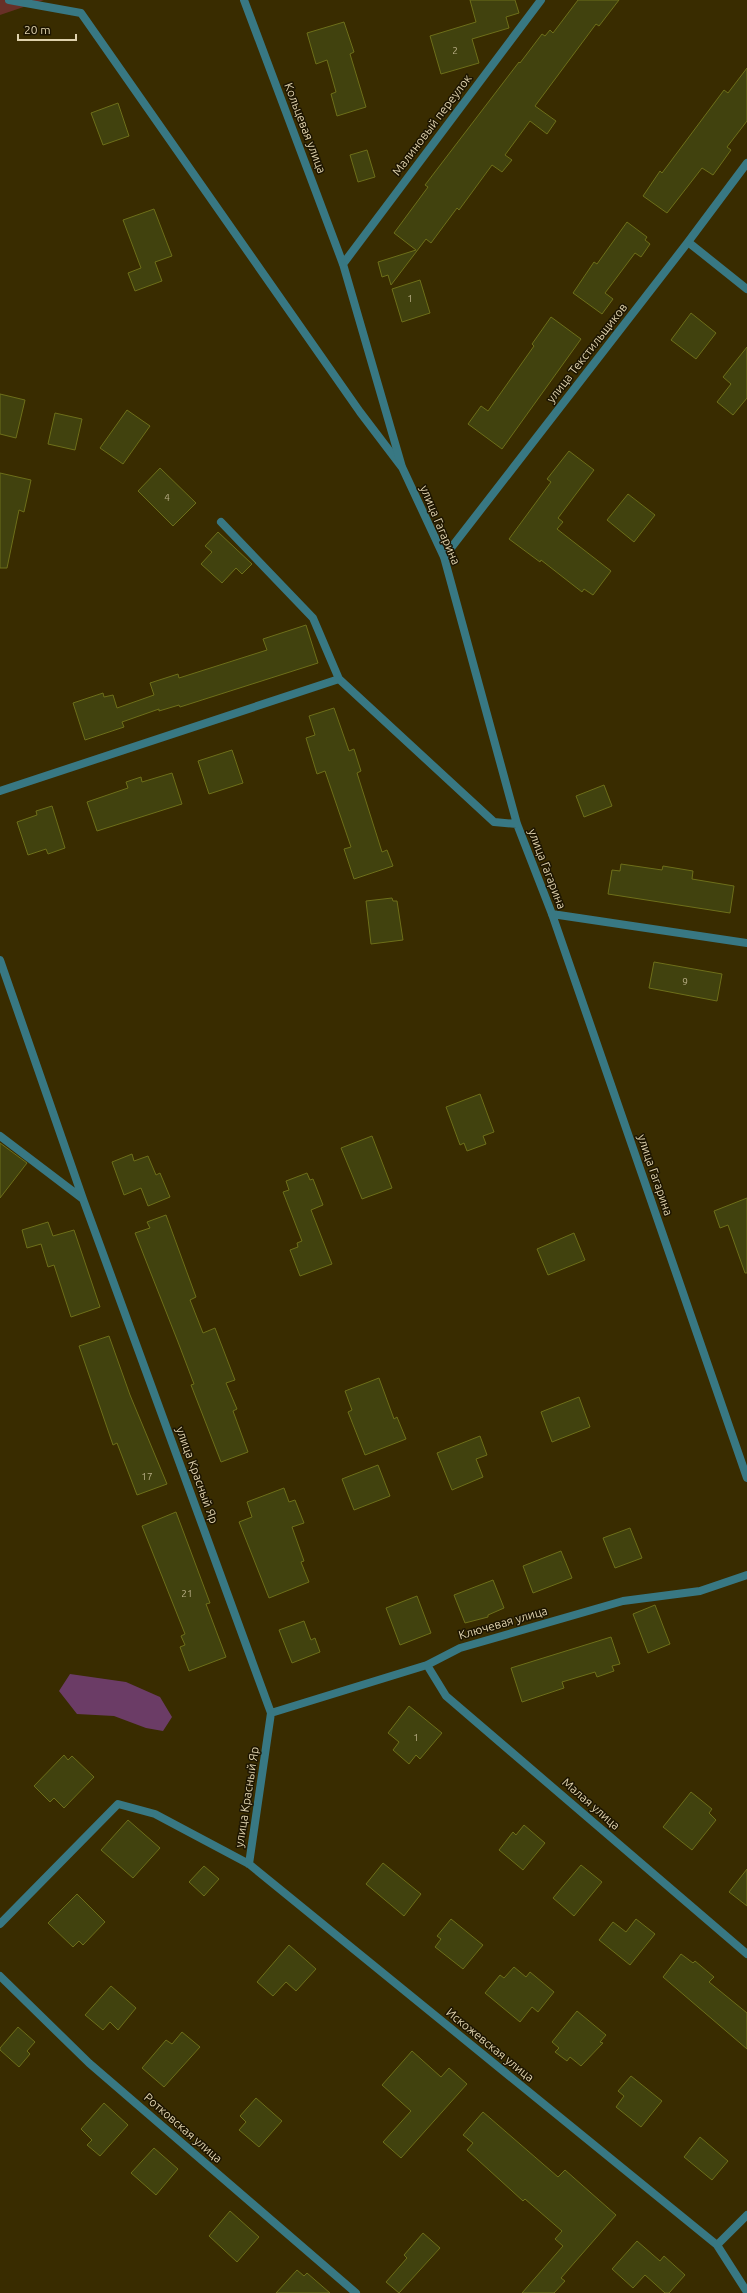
<svg xmlns="http://www.w3.org/2000/svg" width="747" height="2293" viewBox="0 0 747 2293" font-family="Ubuntu,sans-serif">
<style>
.green{fill:#683027}
.water{fill:#6b3c66}
.building{fill:#41420e;stroke:#6d6f1a}
.lines{fill:none;stroke-linecap:round;stroke-linejoin:round}
.lane{stroke:#387883;stroke-width:8}
.street{stroke:#387883;stroke-width:8}
.labels{text-anchor:middle;stroke-width:3;stroke-linejoin:round;paint-order:stroke}
.number-label{font-size:10px;fill:#b8ae85}
.street-label{font-size:12px;fill:#dfd2ad;stroke:#1d1500}
</style>
<rect width="100%" height="100%" fill="#392c00"/>
<path class="green" d="M 0,0 L 44,0 L 0,15 Z"/>
<path class="water" d="M 70,1674 L 126,1682 L 160,1697 L 172,1717 L 163,1731 L 146,1728 L 114,1716 L 77,1714 L 59,1691 Z"/>
<path class="building" d="M 470,0 L 515,0 L 519,13 L 506,17 L 509,28 L 472,39 L 479,63 L 441,74 L 430,36 L 476,22 Z
M 578,0 L 619,0 L 599,26 L 596,24 L 535,106 L 556,121 L 547,134 L 530,121 L 505,155 L 512,160 L 502,172 L 492,165 L 459,210 L 457,208 L 431,243 L 426,239 L 391,285 L 388,275 L 382,277 L 378,262 L 416,250 L 394,233 L 428,187 L 425,185 L 519,62 L 520,63 L 542,34 L 545,36 L 550,30 L 553,33 Z
M 344,22 L 354,52 L 350,54 L 366,107 L 337,116 L 331,94 L 336,92 L 327,60 L 316,64 L 307,33 Z
M 747,68 L 747,121 L 727,147 L 731,150 L 713,175 L 702,168 L 667,213 L 643,196 L 660,171 L 662,173 L 724,90 L 728,93 Z
M 118,103 L 129,136 L 103,145 L 91,113 Z
M 367,150 L 375,177 L 358,182 L 350,155 Z
M 154,209 L 172,256 L 155,262 L 162,281 L 135,291 L 128,273 L 141,268 L 123,220 Z
M 627,222 L 647,237 L 645,240 L 650,244 L 641,257 L 635,253 L 605,293 L 613,299 L 602,314 L 573,293 L 594,262 L 597,264 Z
M 420,280 L 430,313 L 402,322 L 392,289 Z
M 691,313 L 716,333 L 696,359 L 671,340 Z
M 551,317 L 581,339 L 502,449 L 468,424 L 481,406 L 488,411 L 534,346 L 532,344 Z
M 747,347 L 747,398 L 733,415 L 717,402 L 731,384 L 723,377 Z
M 0,394 L 25,400 L 16,438 L 0,434 Z
M 127,410 L 150,426 L 123,464 L 100,448 Z
M 55,413 L 82,419 L 75,450 L 48,444 Z
M 569,451 L 594,470 L 558,518 L 563,522 L 557,529 L 611,571 L 593,595 L 584,589 L 582,592 L 541,560 L 540,562 L 509,539 L 551,482 L 547,479 Z
M 160,468 L 196,503 L 173,526 L 138,491 Z
M 0,473 L 31,480 L 24,512 L 19,510 L 7,568 L 0,568 Z
M 628,494 L 655,515 L 634,542 L 607,520 Z
M 218,532 L 252,564 L 242,574 L 236,568 L 222,583 L 201,564 L 212,552 L 205,546 Z
M 306,625 L 318,663 L 180,707 L 179,705 L 159,711 L 159,709 L 122,722 L 124,727 L 85,740 L 73,703 L 103,693 L 104,697 L 113,695 L 117,708 L 154,695 L 150,683 L 178,674 L 179,678 L 267,650 L 263,639 Z
M 334,708 L 349,751 L 354,749 L 361,771 L 357,773 L 382,852 L 387,850 L 393,866 L 354,879 L 344,849 L 351,847 L 325,771 L 317,774 L 306,738 L 315,735 L 309,716 Z
M 232,750 L 243,783 L 209,794 L 198,761 Z
M 172,773 L 182,804 L 97,831 L 87,802 L 128,788 L 126,782 L 141,777 L 142,782 Z
M 604,785 L 612,806 L 584,817 L 576,796 Z
M 52,806 L 65,848 L 48,854 L 46,849 L 28,855 L 17,822 L 37,815 L 36,811 Z
M 621,864 L 662,870 L 663,866 L 693,871 L 692,879 L 734,886 L 730,913 L 608,894 L 612,870 L 620,871 Z
M 392,898 L 393,901 L 397,901 L 403,940 L 371,944 L 366,901 Z
M 654,962 L 722,974 L 717,1001 L 649,988 Z
M 480,1094 L 494,1132 L 483,1136 L 486,1144 L 467,1151 L 464,1143 L 460,1145 L 446,1107 Z
M 372,1136 L 392,1188 L 362,1199 L 341,1148 Z
M 0,1143 L 27,1163 L 0,1198 Z
M 132,1154 L 134,1161 L 148,1156 L 156,1175 L 160,1173 L 170,1197 L 148,1206 L 141,1188 L 124,1195 L 112,1162 Z
M 307,1173 L 310,1180 L 313,1179 L 323,1205 L 311,1210 L 332,1264 L 300,1276 L 290,1250 L 298,1247 L 297,1243 L 302,1241 L 283,1192 L 289,1190 L 286,1181 Z
M 747,1198 L 747,1273 L 745,1273 L 728,1225 L 720,1228 L 714,1211 Z
M 166,1215 L 196,1297 L 190,1300 L 203,1333 L 215,1328 L 235,1380 L 226,1383 L 237,1409 L 233,1411 L 248,1452 L 221,1462 L 191,1385 L 194,1384 L 178,1342 L 135,1233 L 150,1228 L 147,1222 Z
M 48,1222 L 53,1236 L 74,1230 L 100,1307 L 71,1317 L 54,1265 L 48,1267 L 41,1244 L 27,1248 L 22,1230 Z
M 574,1233 L 585,1260 L 548,1275 L 537,1249 Z
M 109,1336 L 130,1395 L 167,1484 L 137,1495 L 117,1443 L 113,1445 L 79,1346 Z
M 379,1378 L 394,1419 L 397,1417 L 406,1439 L 365,1455 L 348,1412 L 352,1410 L 345,1391 Z
M 579,1397 L 590,1427 L 552,1442 L 541,1412 Z
M 480,1436 L 487,1455 L 476,1459 L 483,1477 L 452,1490 L 437,1453 Z
M 378,1465 L 390,1496 L 354,1510 L 342,1479 Z
M 284,1488 L 289,1502 L 295,1500 L 304,1523 L 292,1527 L 304,1561 L 301,1562 L 309,1582 L 269,1598 L 239,1522 L 252,1517 L 247,1502 Z
M 176,1512 L 210,1603 L 206,1604 L 226,1657 L 189,1671 L 180,1647 L 185,1645 L 181,1636 L 185,1634 L 142,1526 Z
M 630,1528 L 642,1558 L 615,1568 L 603,1538 Z
M 561,1551 L 572,1578 L 533,1593 L 523,1566 Z
M 493,1580 L 504,1608 L 488,1615 L 488,1617 L 465,1623 L 454,1595 Z
M 417,1596 L 431,1633 L 400,1645 L 386,1608 Z
M 655,1605 L 670,1644 L 648,1653 L 633,1614 Z
M 304,1621 L 311,1640 L 315,1638 L 320,1652 L 292,1663 L 279,1630 Z
M 611,1637 L 620,1664 L 612,1666 L 614,1671 L 597,1677 L 595,1672 L 562,1682 L 564,1688 L 522,1702 L 511,1668 Z
M 409,1706 L 442,1733 L 420,1759 L 416,1755 L 409,1764 L 393,1750 L 399,1742 L 388,1733 Z
M 64,1755 L 68,1760 L 72,1756 L 94,1777 L 64,1808 L 54,1798 L 50,1802 L 34,1786 Z
M 691,1792 L 712,1809 L 709,1813 L 716,1820 L 692,1850 L 663,1827 Z
M 128,1820 L 160,1848 L 133,1878 L 101,1850 Z
M 524,1825 L 545,1843 L 523,1870 L 499,1850 L 513,1832 L 516,1835 Z
M 383,1863 L 421,1894 L 404,1916 L 366,1884 Z
M 581,1865 L 602,1882 L 574,1916 L 553,1898 Z
M 204,1866 L 219,1879 L 204,1896 L 189,1882 Z
M 747,1869 L 747,1906 L 729,1892 Z
M 77,1894 L 105,1922 L 83,1945 L 79,1941 L 73,1947 L 48,1923 Z
M 451,1919 L 483,1945 L 463,1969 L 435,1947 L 441,1939 L 437,1936 Z
M 636,1919 L 655,1934 L 630,1965 L 599,1940 L 613,1922 L 626,1932 Z
M 289,1945 L 316,1969 L 296,1991 L 286,1982 L 273,1996 L 257,1982 Z
M 681,1954 L 693,1963 L 695,1961 L 714,1977 L 709,1982 L 747,2013 L 747,2049 L 663,1977 Z
M 514,1967 L 526,1977 L 530,1972 L 554,1992 L 538,2012 L 532,2007 L 520,2022 L 485,1993 L 500,1975 L 504,1978 Z
M 111,1986 L 136,2008 L 118,2030 L 110,2022 L 103,2030 L 85,2015 Z
M 577,2011 L 606,2035 L 600,2042 L 603,2043 L 581,2066 L 570,2057 L 567,2061 L 555,2052 L 559,2048 L 552,2042 Z
M 18,2027 L 35,2042 L 27,2051 L 30,2054 L 19,2067 L 0,2050 L 0,2048 Z
M 182,2032 L 200,2047 L 164,2087 L 142,2068 L 166,2040 L 172,2044 Z
M 412,2051 L 441,2077 L 449,2068 L 467,2084 L 401,2158 L 383,2142 L 411,2111 L 382,2085 Z
M 631,2076 L 662,2101 L 641,2127 L 616,2107 L 624,2096 L 618,2091 Z
M 256,2098 L 282,2121 L 259,2147 L 239,2130 L 246,2122 L 240,2116 Z
M 104,2103 L 128,2125 L 100,2156 L 87,2145 L 92,2140 L 81,2129 Z
M 483,2112 L 558,2177 L 565,2170 L 616,2215 L 561,2278 L 565,2281 L 554,2293 L 522,2293 L 563,2246 L 555,2239 L 562,2231 L 525,2199 L 523,2201 L 467,2150 L 473,2143 L 463,2135 Z
M 700,2137 L 728,2161 L 712,2180 L 684,2157 Z
M 154,2148 L 178,2169 L 156,2195 L 131,2173 Z
M 230,2211 L 259,2237 L 237,2262 L 209,2236 Z
M 423,2233 L 440,2248 L 399,2293 L 386,2282 L 407,2258 L 404,2255 Z
M 637,2241 L 660,2261 L 664,2256 L 685,2275 L 669,2293 L 665,2293 L 645,2275 L 633,2288 L 612,2269 Z
M 297,2270 L 304,2276 L 307,2273 L 330,2293 L 276,2293 Z"/>
<g class="lines">
<path class="lane" d="M 9,0 L 81,13 L 360,412 L 401,466"/>
<path class="street" d="M 244,0 L 343,264 L 402,467 L 444,557 L 517,824 L 552,914 L 747,1478
M 688,242 L 747,289
M 343,264 L 541,0
M 221,522 L 313,618 L 339,679
M 444,557 L 688,242 L 747,163
M 0,791 L 339,679 L 494,822 L 517,824
M 552,914 L 747,943
M 0,960 L 83,1199
M 0,1136 L 83,1199 L 271,1713 L 249,1864
M 427,1665 L 446,1696 L 747,1954
M 271,1713 L 427,1665 L 460,1648 L 623,1601 L 700,1591 L 747,1575
M 0,1924 L 118,1804 L 155,1814 L 249,1864 L 717,2245 L 747,2292
M 0,1976 L 89,2063 L 356,2293
M 717,2245 L 747,2215"/>
</g>
<g class="labels">
<g class="number-label">
<text x="455" y="54">2</text>
<text x="410" y="302">1</text>
<text x="167" y="501">4</text>
<text x="685" y="985">9</text>
<text x="147" y="1480">17</text>
<text x="187" y="1597">21</text>
<text x="416" y="1741">1</text>
</g>
<g class="street-label">
<text transform="translate(432 125) rotate(-53)" y="4">Малиновый переулок</text>
<text transform="translate(305 128) rotate(69)" y="4">Кольцевая улица</text>
<text transform="translate(587 353) rotate(-52)" y="4">улица Текстильщиков</text>
<text transform="translate(440 525) rotate(67)" y="4">улица Гагарина</text>
<text transform="translate(547 869) rotate(69)" y="4">улица Гагарина</text>
<text transform="translate(655 1175) rotate(71)" y="4">улица Гагарина</text>
<text transform="translate(197 1475) rotate(70)" y="4">улица Красный Яр</text>
<text transform="translate(503 1623) rotate(-16)" y="4">Ключевая улица</text>
<text transform="translate(247 1797) rotate(-81)" y="4">улица Красный Яр</text>
<text transform="translate(591 1804) rotate(41)" y="4">Малая улица</text>
<text transform="translate(490 2045) rotate(39)" y="4">Искожевская улица</text>
<text transform="translate(183 2128) rotate(41)" y="4">Ротковская улица</text>
</g>
</g>
<path d="M18 34v6h58v-6" fill="none" stroke="#dfd2ad" stroke-width="2"/>
<text x="24" y="34" font-size="12" fill="#dfd2ad" stroke="#1d1500" stroke-width="3" paint-order="stroke">20 m</text>
</svg>
